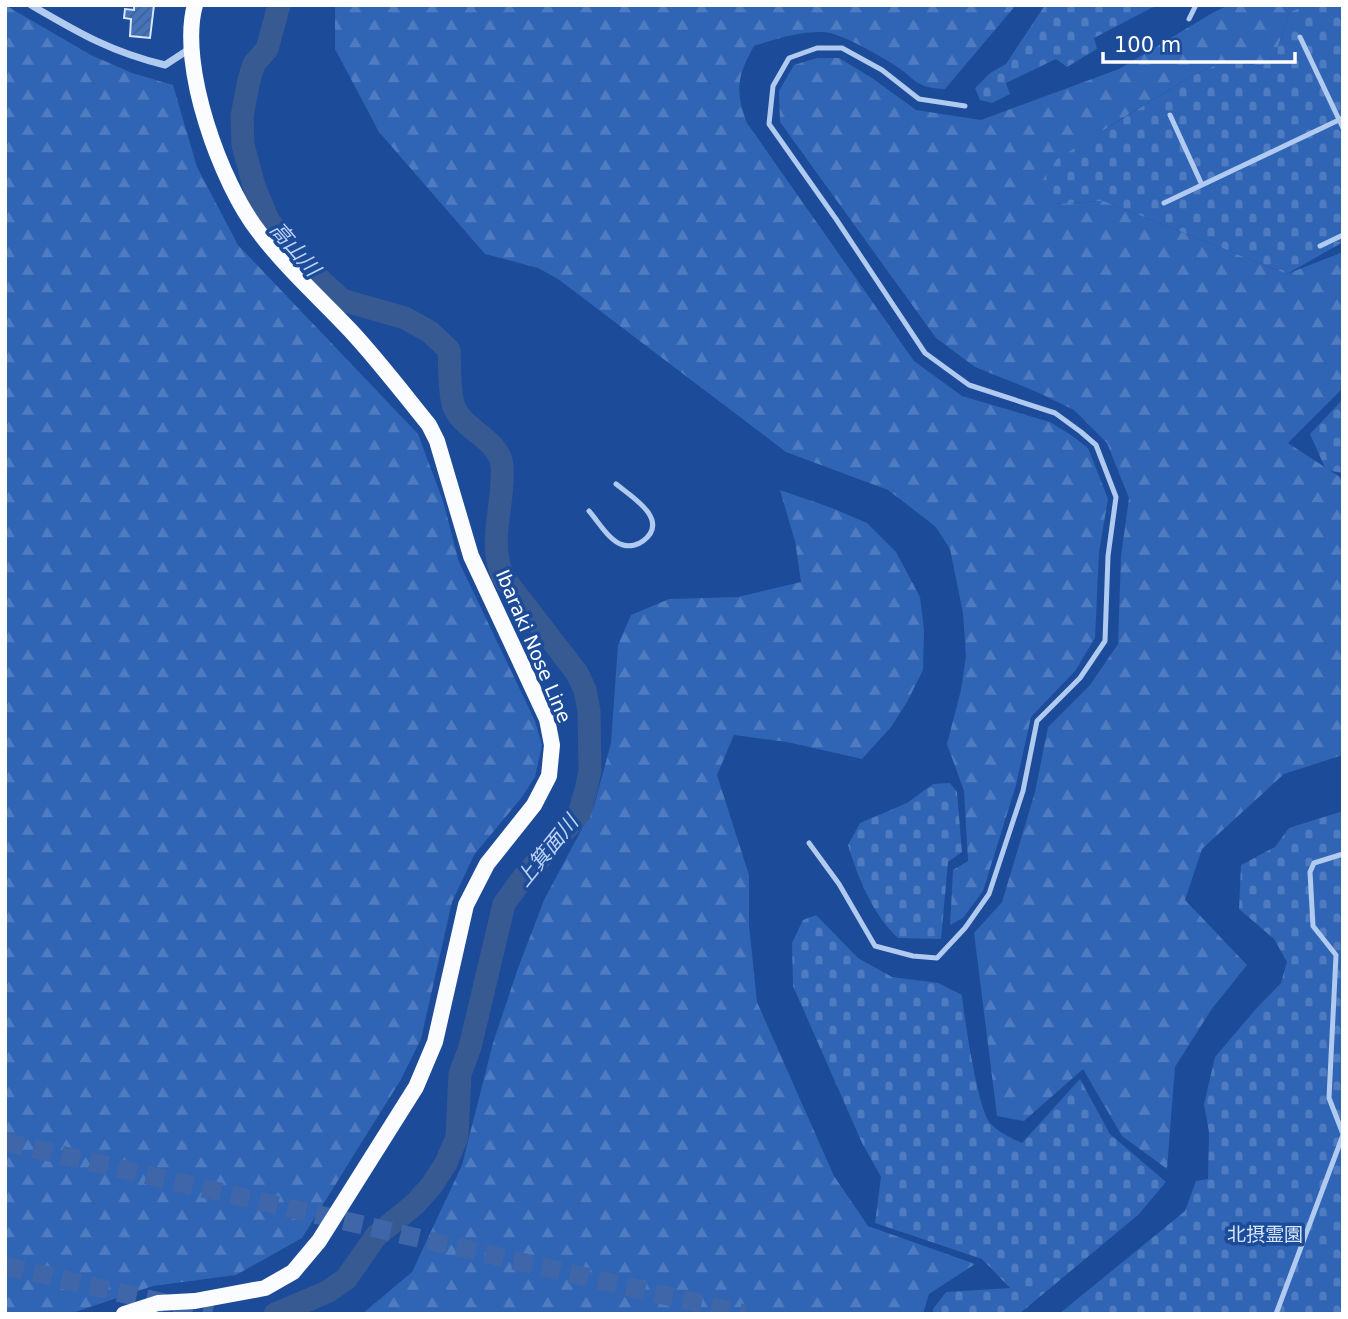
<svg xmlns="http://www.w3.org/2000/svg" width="1348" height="1319" viewBox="0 0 1348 1319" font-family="'DejaVu Sans','Noto Sans JP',sans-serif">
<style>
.forest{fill:url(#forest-firs)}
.cemetery{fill:url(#cemetery-stones)}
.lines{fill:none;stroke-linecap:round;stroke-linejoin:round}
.river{stroke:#385a92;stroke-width:23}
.building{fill:url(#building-hatch);stroke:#d8e6fb;stroke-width:2}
.motorway-tunnel{stroke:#3e66a8;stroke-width:19;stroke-dasharray:19 10;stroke-linecap:butt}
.service{stroke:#b1caf0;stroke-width:5}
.minor{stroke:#b1caf0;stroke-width:7}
.primary{stroke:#fafcff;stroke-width:16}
.labels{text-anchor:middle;stroke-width:7;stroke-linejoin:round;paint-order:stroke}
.street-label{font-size:19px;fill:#fff;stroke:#1c4b99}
.park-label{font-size:19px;fill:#d8e6fb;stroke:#1c4b99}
.water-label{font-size:21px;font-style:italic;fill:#bdd4f7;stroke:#1c4b99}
</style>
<defs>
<pattern id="forest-firs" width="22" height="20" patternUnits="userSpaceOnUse" patternTransform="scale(1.75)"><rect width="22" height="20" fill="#3064b5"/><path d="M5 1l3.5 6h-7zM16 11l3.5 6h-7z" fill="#4f7bc0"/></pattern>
<pattern id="cemetery-stones" width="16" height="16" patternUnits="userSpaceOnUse" patternTransform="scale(1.75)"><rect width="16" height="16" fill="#3064b5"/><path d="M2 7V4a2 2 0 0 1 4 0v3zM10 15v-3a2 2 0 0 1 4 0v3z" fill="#4f7bc0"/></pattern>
<pattern id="building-hatch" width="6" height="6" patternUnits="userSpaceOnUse" patternTransform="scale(1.75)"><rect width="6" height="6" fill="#4474bf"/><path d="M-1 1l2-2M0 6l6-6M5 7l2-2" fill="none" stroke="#486086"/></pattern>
</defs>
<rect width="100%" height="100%" fill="#1c4b99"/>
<path class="forest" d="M 5,5 L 91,55 L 132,73 L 173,85 L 197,167 L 238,245 L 418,434 L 443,501 L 459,562 L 535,721 L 542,745 L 535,777 L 522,797 L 474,855 L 452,902 L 421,1039 L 400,1081 L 302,1238 L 236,1275 L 153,1286 L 69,1314 L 5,1314 Z
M 335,5 L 1016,5 L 945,89 C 913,88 917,79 893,64 C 876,54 843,34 824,32 C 800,31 776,39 754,46 C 737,76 735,91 747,123 L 914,361 L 962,396 L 1050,422 L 1071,435 L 1088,448 L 1108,499 L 1099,552 L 1095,638 L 1075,671 L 1031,717 L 1016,785 L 983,891 L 963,918 L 950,925 L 953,870 L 968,861 L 964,791 L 947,744 L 961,690 L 966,656 L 963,613 L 950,549 L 936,527 L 888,490 L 786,452 L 558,279 L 538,268 L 485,254 L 379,132 L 335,49 Z
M 1229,5 L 1306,5 L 1290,12 L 1275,56 L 1261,66 L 1227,60 L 1190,77 L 1118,121 L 1095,136 L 1051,204 L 1104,201 L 1287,274 L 1343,252 L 1343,388 L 1288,443 L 1343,479 L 1343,755 L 1284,774 L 1202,849 L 1185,900 L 1247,965 L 1211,1010 L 1175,1067 L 1167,1169 L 1122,1136 L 1083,1069 L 1024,1121 L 997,1116 L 974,933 L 1002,902 L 1035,792 L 1048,727 L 1090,685 L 1118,644 L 1121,556 L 1129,498 L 1107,443 L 1074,410 L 1037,392 L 975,367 L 936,338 L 780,122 L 779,91 L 794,65 L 817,58 L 839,58 L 872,78 L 916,110 L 981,120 L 1119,69 L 1214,12 Z
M 780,490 L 832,508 L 867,523 L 896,552 L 920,597 L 924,630 L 923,670 L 907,702 L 891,727 L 862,759 L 787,742 L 734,735 L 717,775 L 749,875 L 749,925 L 757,1002 L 834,1176 L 868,1226 L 975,1264 L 929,1294 L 923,1314 L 362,1314 L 412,1272 L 462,1165 L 493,1043 L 517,971 L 544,900 L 594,806 L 611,743 L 618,645 L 631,615 L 669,599 L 738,597 L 801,582 L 795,541 Z"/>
<path class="cemetery" d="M 1045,5 L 1157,5 L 1094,38 L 1097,49 L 1067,67 L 1056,59 L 1006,83 L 1010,94 L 992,103 L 980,100 L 975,88 L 990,73 L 1006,64 Z
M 1306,5 L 1343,5 L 1343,242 L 1287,274 L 1104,201 L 1051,204 L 1038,187 L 1057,159 L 1190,77 L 1227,60 L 1261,66 L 1275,56 L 1290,12 Z
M 1343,399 L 1343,473 L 1326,470 L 1310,434 Z
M 950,783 L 957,792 L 962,852 L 948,862 L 941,939 L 898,938 C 873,915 858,878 848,845 L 860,823 L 907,803 L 933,784 Z
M 1343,811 L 1343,1314 L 1059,1314 L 1185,1211 L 1196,1181 L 1208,1179 L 1209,1132 L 1204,1104 L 1215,1057 L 1255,1010 L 1281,983 L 1287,962 L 1274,939 L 1239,909 L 1241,865 L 1275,847 L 1289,828 Z
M 816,915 L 858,958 L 892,977 L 938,983 L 962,995 C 964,1016 978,1110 990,1123 C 998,1132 1011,1138 1022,1143 L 1080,1079 L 1110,1134 L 1166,1182 L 1138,1215 L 1019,1314 L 933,1314 L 933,1309 L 946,1292 L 1010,1288 L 982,1259 L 875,1223 L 881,1177 L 862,1143 L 793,986 L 792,943 L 803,920 Z"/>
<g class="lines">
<path class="river" d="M 275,1314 L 327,1292 L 346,1279 L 376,1236 L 415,1204 L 432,1185 L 446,1163 L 457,1137 L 460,1074 L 470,1047 L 504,904 L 523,878 L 579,814 L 586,790 L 590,770 L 589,711 L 585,690 L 577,673 L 503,577 C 487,539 505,505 502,466 C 500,439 461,430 453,404 C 449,388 450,367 449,350 L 430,332 L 405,318 L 342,300 L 317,277 L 292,251 L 268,220 L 254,186 L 243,145 L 242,116 L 249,80 L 254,64 L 267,49 L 279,5"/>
</g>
<path class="building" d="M 134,5 L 154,5 L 150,38 L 130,36 L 131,19 L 124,18 L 125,9 L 134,10 Z"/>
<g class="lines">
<path class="motorway-tunnel" d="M 5,1142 L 745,1314
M 5,1266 L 212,1314"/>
<path class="service" d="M 1189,19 L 1196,5
M 1300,37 L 1343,128
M 1170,115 L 1202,185
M 1164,203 L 1343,118
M 1320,246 L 1343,235
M 589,511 C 598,521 609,541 623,545 C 630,547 638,545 643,541 C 671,520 631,496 616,484
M 809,843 L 839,884 L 875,946 L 913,956 L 937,958 L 965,928 L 989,894 L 1023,791 L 1037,721 L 1080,678 L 1105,641 L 1108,556 L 1116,497 L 1096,445 L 1081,432 L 1055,413 L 969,385 L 925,353 L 836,219 L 769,124 L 773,86 L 789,58 L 817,48 L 842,48 L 882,70 L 919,99 L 965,106
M 1343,854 L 1314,863 L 1310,872 L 1313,926 L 1336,955 L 1329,1098 L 1343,1134
M 1276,1314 L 1343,1135"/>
<path class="minor" d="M 31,5 C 79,33 111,52 165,65 L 191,48"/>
<path class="primary" d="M 124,1314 L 158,1303 L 195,1301 L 265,1288 L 293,1272 L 319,1241 L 416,1087 L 435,1042 L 466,905 L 487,864 L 534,805 L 549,776 L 552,745 L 547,719 L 471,556 L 437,441 L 429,425 C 403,393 378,360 350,330 C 319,297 287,269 259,232 C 221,184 178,65 195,5"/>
</g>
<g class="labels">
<g class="street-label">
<text transform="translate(534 646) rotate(67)" y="7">Ibaraki Nose Line</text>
</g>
<g class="park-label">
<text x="1265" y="1241">北摂霊園</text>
</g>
<g class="water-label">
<text transform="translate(295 249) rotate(49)" y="7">高山川</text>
<text transform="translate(547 851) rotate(-51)" y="7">上箕面川</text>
</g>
</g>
<rect width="1348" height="1319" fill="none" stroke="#ffffff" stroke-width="14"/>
<path d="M1103 52v10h192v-10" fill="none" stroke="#ffffff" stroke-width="3.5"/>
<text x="1114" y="52" font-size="21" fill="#ffffff" stroke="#1c4b99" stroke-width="5" paint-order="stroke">100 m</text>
</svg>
